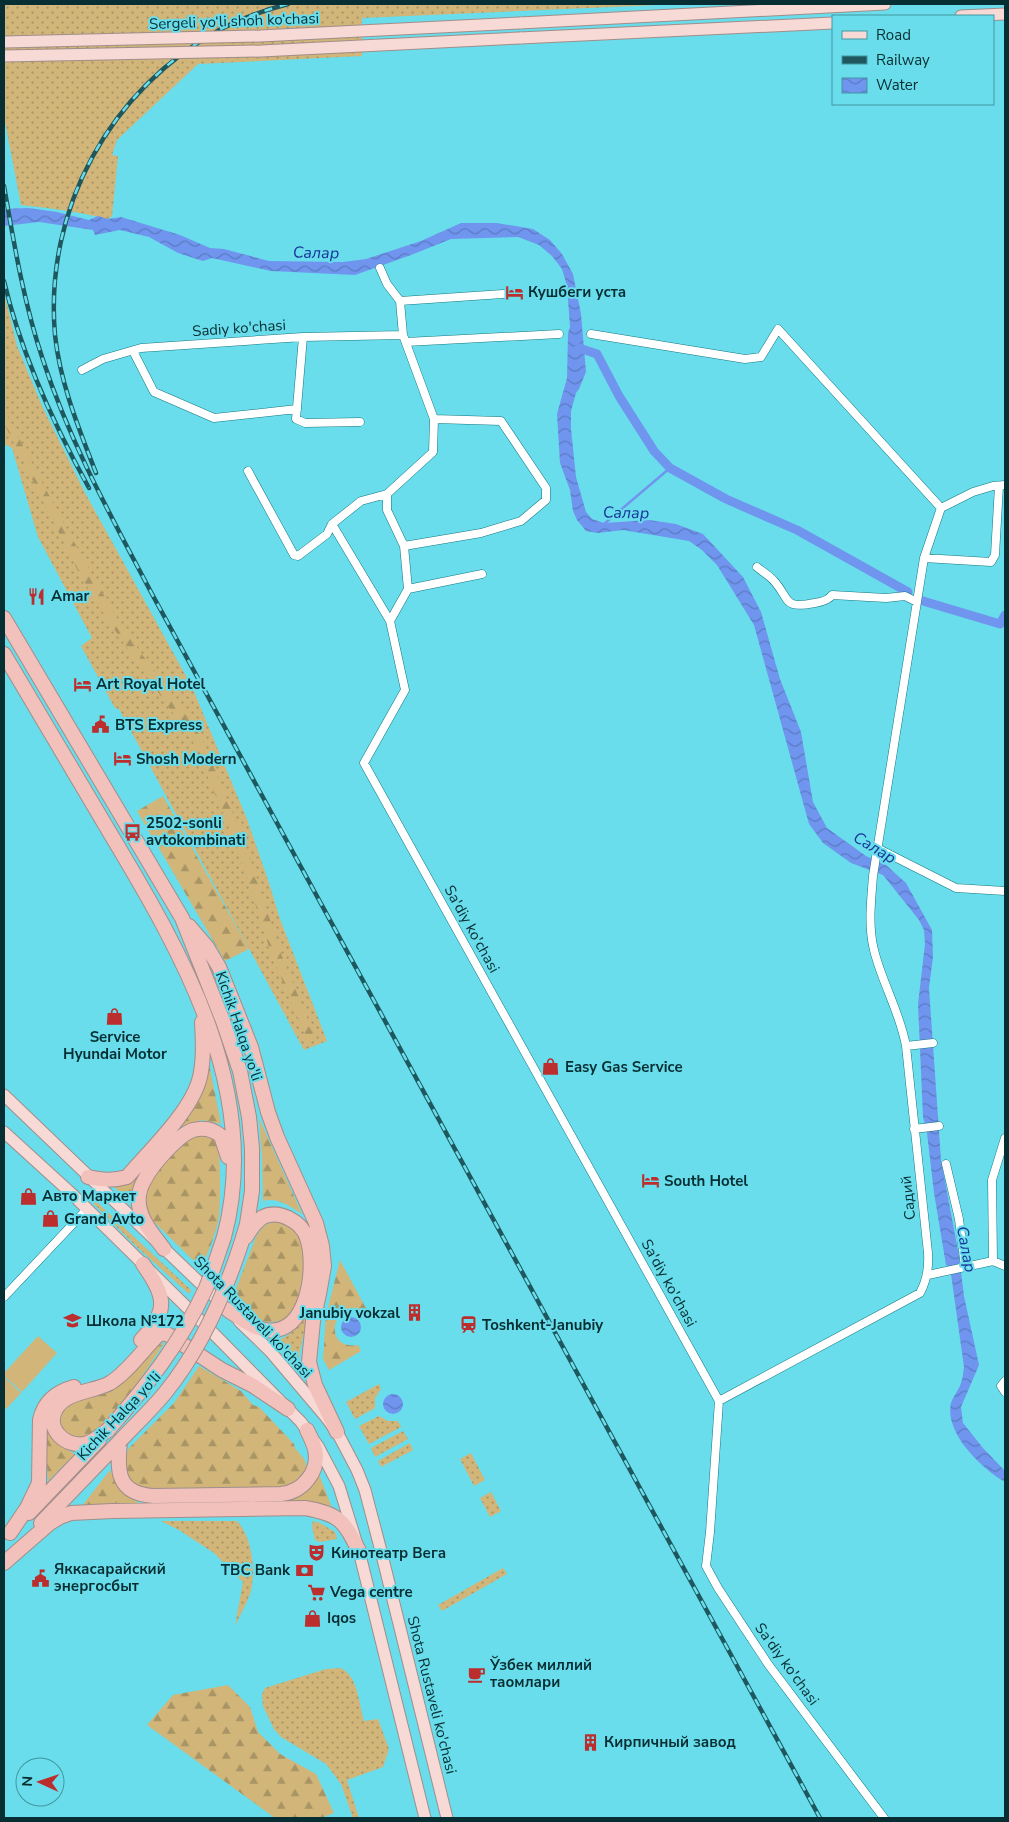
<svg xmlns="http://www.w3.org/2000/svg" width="1009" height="1822" viewBox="0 0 1009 1822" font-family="'Nunito Sans',sans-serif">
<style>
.grass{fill:url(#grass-dots)}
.forest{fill:url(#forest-firs)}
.pitch{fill:#d1b579}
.water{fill:url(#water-waves)}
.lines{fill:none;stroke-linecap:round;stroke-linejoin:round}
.stream{stroke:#7095ef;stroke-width:2.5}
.canal{stroke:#7095ef;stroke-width:9}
.street-casing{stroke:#147882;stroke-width:9}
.primary-casing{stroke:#a08e8b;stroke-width:13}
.highway-casing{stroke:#a08e8b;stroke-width:16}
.street{stroke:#fff;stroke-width:8}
.primary{stroke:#f7dad6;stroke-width:11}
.highway{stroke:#f2c1bb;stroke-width:14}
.rail-casing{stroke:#1e585e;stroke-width:4.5}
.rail{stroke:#69ddeb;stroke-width:2.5;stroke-dasharray:8;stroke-linecap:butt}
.primary-bridge-casing{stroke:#a08e8b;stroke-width:13;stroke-linecap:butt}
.highway-bridge-casing{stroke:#a08e8b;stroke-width:16;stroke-linecap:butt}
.primary-bridge{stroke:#f7dad6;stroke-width:11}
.highway-bridge{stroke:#f2c1bb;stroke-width:14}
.labels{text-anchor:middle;stroke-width:4;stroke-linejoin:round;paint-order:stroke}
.street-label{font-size:15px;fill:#072e32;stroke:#69ddeb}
.poi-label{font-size:15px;font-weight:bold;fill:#072e32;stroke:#69ddeb;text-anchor:start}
.water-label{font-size:16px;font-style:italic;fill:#17349a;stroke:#69ddeb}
</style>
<defs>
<pattern id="grass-dots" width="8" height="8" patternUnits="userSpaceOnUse" patternTransform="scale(1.25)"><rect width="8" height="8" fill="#d1b579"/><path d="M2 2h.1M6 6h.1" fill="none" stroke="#a89464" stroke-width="1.8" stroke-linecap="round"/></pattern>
<pattern id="forest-firs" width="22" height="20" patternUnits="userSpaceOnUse" patternTransform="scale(1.25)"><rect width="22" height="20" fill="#d1b579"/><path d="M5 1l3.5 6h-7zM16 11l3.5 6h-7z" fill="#a89464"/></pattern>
<pattern id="water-waves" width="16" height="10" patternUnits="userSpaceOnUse" patternTransform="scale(1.25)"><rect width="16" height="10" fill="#7095ef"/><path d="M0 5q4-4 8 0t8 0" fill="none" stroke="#5a7ac2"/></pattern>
</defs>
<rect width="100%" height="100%" fill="#69ddeb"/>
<path class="grass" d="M 4,4 L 680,4 L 362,18 L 362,56 L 198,64 L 117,140 L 112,155 L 118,156 L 112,216 L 108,219 C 79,212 51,208 21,205 L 4,117 Z
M 4,293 L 17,346 L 42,406 L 84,491 L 192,687 L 247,819 L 269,883 L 280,919 L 327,1041 L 304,1050 L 119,709 L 115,708 L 81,646 L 92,638 L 38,537 L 12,448 L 4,444 Z
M 84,1190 L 191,1290 L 189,1294 L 137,1247 L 82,1192 Z
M 308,1310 L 309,1310 L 297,1364 L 276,1341 C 293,1335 300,1325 308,1310 Z
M 379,1384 L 381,1389 L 375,1398 L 375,1408 L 355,1419 L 346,1402 Z
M 379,1416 L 388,1421 L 398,1421 L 401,1427 L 369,1444 L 359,1426 Z
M 403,1431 L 408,1439 L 375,1457 L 371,1448 Z
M 410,1443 L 413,1450 L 381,1467 L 378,1461 Z
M 471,1453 L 485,1480 L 474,1486 L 460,1459 Z
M 491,1492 L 501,1511 L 490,1517 L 480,1498 Z
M 161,1521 L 237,1521 C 251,1536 255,1565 252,1585 C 251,1597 240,1614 235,1626 L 243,1582 L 214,1553 L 179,1530 Z
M 313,1521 L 320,1523 L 335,1532 L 337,1539 L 320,1542 L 315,1540 L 312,1527 Z
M 503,1568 L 507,1574 L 442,1611 L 438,1605 Z
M 340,1668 C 358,1675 359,1704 364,1721 L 378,1719 L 389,1749 L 383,1767 L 347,1780 L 359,1818 L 353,1818 L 341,1784 L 326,1764 L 281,1737 L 274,1729 L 263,1706 L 262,1694 L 265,1688 L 326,1669 Z"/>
<path class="forest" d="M 4,410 L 69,533 L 115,615 L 140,652 L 180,704 L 202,739 L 245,842 L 281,954 L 316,1039 L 308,1042 L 272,956 L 236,844 L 193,742 L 107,619 L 78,571 L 4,423 Z
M 163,796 L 249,949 L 225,961 L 137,811 Z
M 209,1063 L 221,1124 L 202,1120 L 183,1126 L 137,1177 L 132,1195 L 133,1204 L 114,1187 L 121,1184 L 180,1125 L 204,1089 Z
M 259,1118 L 302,1214 C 290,1206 277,1197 263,1201 L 262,1157 Z
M 202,1135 C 207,1136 212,1136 216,1141 C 222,1149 220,1205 219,1217 C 216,1235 207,1252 202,1269 L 152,1220 C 145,1209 144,1194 149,1182 C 153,1174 183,1143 191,1139 C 194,1137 198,1136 202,1135 Z
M 274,1222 C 314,1224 309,1286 293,1311 C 288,1319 279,1322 270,1322 C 265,1322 259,1322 255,1320 C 246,1315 239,1305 232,1299 L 256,1237 C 261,1229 265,1223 274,1222 Z
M 340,1260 L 369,1314 L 367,1315 C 337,1288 317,1351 358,1345 L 361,1351 L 329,1370 L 323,1359 L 326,1315 Z
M 165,1342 C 150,1364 108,1433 82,1438 C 77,1440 69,1436 64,1434 L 57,1419 L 61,1411 L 71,1403 L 119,1386 L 152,1349 Z
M 199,1366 L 241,1391 L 253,1405 L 259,1407 L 294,1444 C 295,1451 302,1454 305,1461 C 310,1474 295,1483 285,1487 L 147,1491 L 131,1484 L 122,1464 L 129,1448 L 174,1403 Z
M 47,1415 C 50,1442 53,1441 75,1454 L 48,1481 L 45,1433 Z
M 110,1470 C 117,1486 124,1495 139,1503 L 82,1506 Z
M 319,1474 L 332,1508 L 311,1502 L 284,1502 C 299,1496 311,1489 319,1474 Z
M 228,1685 L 250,1707 L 258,1732 L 280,1754 L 316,1774 L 334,1813 L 321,1818 L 275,1818 L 147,1725 L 173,1695 Z"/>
<path class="pitch" d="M 38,1336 L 57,1353 L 22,1392 L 4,1376 L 4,1373 Z
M 4,1377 L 21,1393 L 6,1409 L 4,1407 Z"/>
<path class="water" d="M 28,208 L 57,212 L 89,220 L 98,216 L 108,219 L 121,217 L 180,235 L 210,248 L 224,249 L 269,261 L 343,262 L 366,259 L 421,241 L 461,223 L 497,223 L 533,229 L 550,240 L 562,254 L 573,274 L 581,314 L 586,372 L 579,389 L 576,393 L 571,411 L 571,429 L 576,477 L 586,512 L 592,519 L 604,523 L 649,520 L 676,524 L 703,534 L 743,577 L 761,612 L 780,679 L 801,732 L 813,802 L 827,828 L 866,856 L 886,865 L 906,883 L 932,930 L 933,957 L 929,988 L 941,1160 L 959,1256 L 964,1296 L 979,1365 L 961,1407 L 963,1423 L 983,1448 L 1005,1471 L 1005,1482 C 982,1469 944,1433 951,1403 C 953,1396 959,1390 961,1383 C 963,1378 963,1372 964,1367 L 950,1267 L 946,1265 L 934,1193 L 927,1133 L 923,1117 L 918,1004 L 925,944 L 924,930 L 919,920 L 883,875 L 851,863 L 823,843 L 809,824 L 754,625 L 717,565 L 702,550 L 689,541 L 623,530 L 598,533 L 586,531 L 577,520 L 573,511 L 570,490 L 560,463 L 557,414 L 567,378 L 568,333 L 570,327 L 567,286 L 562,269 L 552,256 L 539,245 L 518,237 L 451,239 L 411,255 L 355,275 L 271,271 L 212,258 L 203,261 L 178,253 L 149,237 L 120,230 L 95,235 L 93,230 L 39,222 L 4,226 L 4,209 Z
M341 1327a10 10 0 1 1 20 0a10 10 0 1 1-20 0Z
M383 1404a10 10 0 1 1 20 0a10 10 0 1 1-20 0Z"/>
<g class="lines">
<path class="stream" d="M 604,524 L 670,468"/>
<path class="canal" d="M 579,348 L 597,354 L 619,396 L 654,451 L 670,468 L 726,499 L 797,530 L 908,592
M 923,601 L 1000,624 L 1005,615"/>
<defs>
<path id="street" d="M 380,268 L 387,284 L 400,301 L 403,335 L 434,419 L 433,452 L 387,494 L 387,510 L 404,546 L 408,589 L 390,621 L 405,690 L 364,763 L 719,1401 L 710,1532 L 706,1566 L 718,1588 L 768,1664 L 884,1818
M 400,301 L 517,293
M 591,334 L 745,359 L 761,357 L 778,329 L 941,508
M 303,337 L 296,419 L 305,423 L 360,422
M 406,342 L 559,334
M 133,351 L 154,392 L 214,418 L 297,409
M 82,370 L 103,359 L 141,348 L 303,337 L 403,335
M 248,471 L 294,555 L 298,556 L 327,534 L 332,524 L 361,501 L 387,494
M 332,524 L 390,621
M 404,546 L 481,533 L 521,521 L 546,500 L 546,488 L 501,421 L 434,419
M 924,558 L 991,562 L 995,555 L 999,486
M 757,567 C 763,572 770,576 775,582 C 791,601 783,609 815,603 C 821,602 829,600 832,595 L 886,598 L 905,596 L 917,602
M 408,589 L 482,574
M 877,848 L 956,888 L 1005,891
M 906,1046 L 933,1043
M 914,1129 L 939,1126
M 1005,1138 L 992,1180 L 993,1261 L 1005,1266
M 946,1164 L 959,1219 L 965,1267
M 928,1275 L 993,1261
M 4,1297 L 87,1209
M 1005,1381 L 1001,1386 L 1005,1392
M 719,1401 L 920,1293 C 927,1280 929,1268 928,1253 L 906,1046 C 900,1012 882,983 874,950 C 868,926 871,901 873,876 L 924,558 L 941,508 L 973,492 L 993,486 L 1005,485"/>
<path id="primary" d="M 961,16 L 1005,14
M 520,23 L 885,4
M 520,38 L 833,23
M 4,1095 L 224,1306
M 4,1132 L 72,1194 L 215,1335 L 301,1422 L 319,1448 L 339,1486 L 359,1551 L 425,1818
M 239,1321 L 270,1351 L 325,1416 L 337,1432 L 357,1470 L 365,1490 L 381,1551 L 447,1818"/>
<path id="highway" d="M 4,618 L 182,918 L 223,1021 L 240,1071 L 249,1117 L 252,1148 L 252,1191 L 247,1224 L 241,1244
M 4,654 C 39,714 75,773 110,833 C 182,953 263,1092 224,1237
M 189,926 L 207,947 L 219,967 L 251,1047 L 268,1112 L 277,1137 L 316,1223 L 322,1246 L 324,1266 L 319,1294 L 313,1321 L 309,1362 L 315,1385 L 337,1432
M 88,1177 C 102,1180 113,1181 127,1177 C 150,1150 192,1111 200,1077 C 204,1059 203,1040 202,1022
M 164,1249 C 154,1236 141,1221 139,1205 C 138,1197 140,1187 145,1179 C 152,1165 178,1135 193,1130 C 204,1127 213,1129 221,1136 L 228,1157
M 228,1310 C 239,1317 251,1327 265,1330 C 308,1337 317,1267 307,1238 C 302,1222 279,1209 263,1217 C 255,1222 250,1230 246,1237
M 141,1340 C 170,1310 165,1296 143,1264
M 108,1430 C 101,1435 93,1442 85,1444 C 65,1447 45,1429 56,1409 C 66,1391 94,1392 110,1383 C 128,1372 142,1351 157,1336 L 162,1333 L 167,1334 L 222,1370 L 252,1385 L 288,1409
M 120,1441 C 117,1470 116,1494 154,1496 L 281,1494 C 303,1492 320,1471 315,1449 C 313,1442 310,1436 307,1430
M 29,1513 L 99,1440
M 41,1523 L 120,1441
M 10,1533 L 27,1508 L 39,1483 L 40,1420 C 44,1401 56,1392 74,1387
M 4,1563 L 50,1523 L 60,1517 L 71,1513 L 112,1511 L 305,1508 C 340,1514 344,1521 359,1551"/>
</defs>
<use href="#street" class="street-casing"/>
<use href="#primary" class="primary-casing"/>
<use href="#highway" class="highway-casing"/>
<use href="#street" class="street"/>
<use href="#primary" class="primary"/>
<use href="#highway" class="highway"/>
<defs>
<path id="rail" d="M 4,186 C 14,244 24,304 43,360 C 70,443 112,518 152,594 L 820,1818
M 4,281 C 21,354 53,423 89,488
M 96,473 C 79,429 60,383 55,335 C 44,209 110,89 221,29 C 242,18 265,10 288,4"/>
</defs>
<use href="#rail" class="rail-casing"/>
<use href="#rail" class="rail"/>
<defs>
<path id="primary-bridge" d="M 4,42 L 260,36 L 520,23
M 4,56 L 261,51 L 520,38"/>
<path id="highway-bridge" d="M 108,1430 C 146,1387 182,1341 206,1288 C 213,1271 218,1254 224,1237
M 120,1441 C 135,1425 151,1410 165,1393 C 200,1350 224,1296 241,1244"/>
</defs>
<use href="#primary-bridge" class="primary-bridge-casing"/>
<use href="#highway-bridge" class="highway-bridge-casing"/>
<use href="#primary-bridge" class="primary-bridge"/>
<use href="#highway-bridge" class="highway-bridge"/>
</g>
<defs>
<symbol id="hotel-bare" viewBox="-9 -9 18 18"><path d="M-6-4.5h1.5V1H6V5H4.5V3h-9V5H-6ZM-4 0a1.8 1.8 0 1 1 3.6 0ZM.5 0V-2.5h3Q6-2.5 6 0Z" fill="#bc2d2d" stroke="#69ddeb" stroke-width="2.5" paint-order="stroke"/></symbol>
<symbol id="restaurant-bare" viewBox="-9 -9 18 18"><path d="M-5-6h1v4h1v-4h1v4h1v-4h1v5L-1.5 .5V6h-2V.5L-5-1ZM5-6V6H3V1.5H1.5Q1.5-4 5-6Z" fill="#bc2d2d" stroke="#69ddeb" stroke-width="2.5" paint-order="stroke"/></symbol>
<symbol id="civic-bare" viewBox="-9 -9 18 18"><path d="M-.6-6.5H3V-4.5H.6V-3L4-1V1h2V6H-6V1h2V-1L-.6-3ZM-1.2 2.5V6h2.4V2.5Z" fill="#bc2d2d" stroke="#69ddeb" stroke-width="2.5" paint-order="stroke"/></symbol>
<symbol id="bus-bare" viewBox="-9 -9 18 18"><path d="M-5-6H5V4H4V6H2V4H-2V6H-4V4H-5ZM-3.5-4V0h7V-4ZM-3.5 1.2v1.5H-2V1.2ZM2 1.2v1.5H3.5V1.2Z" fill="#bc2d2d" stroke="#69ddeb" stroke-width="2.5" paint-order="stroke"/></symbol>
<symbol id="shop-bare" viewBox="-9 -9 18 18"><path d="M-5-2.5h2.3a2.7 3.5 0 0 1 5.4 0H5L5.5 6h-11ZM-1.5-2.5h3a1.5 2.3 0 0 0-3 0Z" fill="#bc2d2d" stroke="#69ddeb" stroke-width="2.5" paint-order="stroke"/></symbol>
<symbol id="building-bare" viewBox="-9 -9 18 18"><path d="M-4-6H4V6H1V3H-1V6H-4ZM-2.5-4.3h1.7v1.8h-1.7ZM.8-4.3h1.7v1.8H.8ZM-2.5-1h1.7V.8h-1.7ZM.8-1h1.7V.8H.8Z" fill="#bc2d2d" stroke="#69ddeb" stroke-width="2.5" paint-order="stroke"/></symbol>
<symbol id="school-bare" viewBox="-9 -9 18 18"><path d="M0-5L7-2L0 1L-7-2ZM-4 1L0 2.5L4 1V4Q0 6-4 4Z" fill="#bc2d2d" stroke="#69ddeb" stroke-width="2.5" paint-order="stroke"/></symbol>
<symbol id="station-bare" viewBox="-9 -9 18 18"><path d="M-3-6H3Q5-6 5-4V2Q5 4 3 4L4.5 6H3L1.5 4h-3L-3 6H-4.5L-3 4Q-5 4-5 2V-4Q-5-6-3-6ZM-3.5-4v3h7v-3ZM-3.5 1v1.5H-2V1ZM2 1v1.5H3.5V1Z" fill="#bc2d2d" stroke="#69ddeb" stroke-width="2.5" paint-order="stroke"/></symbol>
<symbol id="theatre-bare" viewBox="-9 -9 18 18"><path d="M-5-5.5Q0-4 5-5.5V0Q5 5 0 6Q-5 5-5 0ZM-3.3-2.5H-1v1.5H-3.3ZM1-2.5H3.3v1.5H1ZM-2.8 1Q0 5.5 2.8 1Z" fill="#bc2d2d" stroke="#69ddeb" stroke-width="2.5" paint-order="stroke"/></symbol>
<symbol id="bank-bare" viewBox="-9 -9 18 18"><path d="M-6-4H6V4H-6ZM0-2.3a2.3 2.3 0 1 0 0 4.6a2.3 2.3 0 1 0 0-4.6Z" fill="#bc2d2d" stroke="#69ddeb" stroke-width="2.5" paint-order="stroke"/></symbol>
<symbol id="supermarket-bare" viewBox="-9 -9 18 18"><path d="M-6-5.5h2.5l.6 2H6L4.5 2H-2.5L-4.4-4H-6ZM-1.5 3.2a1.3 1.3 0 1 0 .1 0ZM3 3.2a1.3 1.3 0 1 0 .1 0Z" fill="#bc2d2d" stroke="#69ddeb" stroke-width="2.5" paint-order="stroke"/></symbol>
<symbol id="cafe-bare" viewBox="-9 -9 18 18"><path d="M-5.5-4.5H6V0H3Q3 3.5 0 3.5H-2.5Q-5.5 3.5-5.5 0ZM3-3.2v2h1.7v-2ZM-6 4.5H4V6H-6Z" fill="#bc2d2d" stroke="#69ddeb" stroke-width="2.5" paint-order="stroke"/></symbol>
</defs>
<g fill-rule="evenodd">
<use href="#hotel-bare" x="502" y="280" width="25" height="25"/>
<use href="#restaurant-bare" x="24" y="584" width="25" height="25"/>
<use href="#hotel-bare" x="70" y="672" width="25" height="25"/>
<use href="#civic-bare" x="88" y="712" width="25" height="25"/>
<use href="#hotel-bare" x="110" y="746" width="25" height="25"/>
<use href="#bus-bare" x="120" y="820" width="25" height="25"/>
<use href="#shop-bare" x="102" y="1004" width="25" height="25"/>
<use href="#shop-bare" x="538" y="1054" width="25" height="25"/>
<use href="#hotel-bare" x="638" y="1168" width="25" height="25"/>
<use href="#shop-bare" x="16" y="1184" width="25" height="25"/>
<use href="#shop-bare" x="38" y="1206" width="25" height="25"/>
<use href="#building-bare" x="402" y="1300" width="25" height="25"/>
<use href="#school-bare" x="60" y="1308" width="25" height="25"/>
<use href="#station-bare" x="456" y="1312" width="25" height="25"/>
<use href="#theatre-bare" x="304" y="1540" width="25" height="25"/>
<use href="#bank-bare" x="292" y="1558" width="25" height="25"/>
<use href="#civic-bare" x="28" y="1566" width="25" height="25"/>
<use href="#supermarket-bare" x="304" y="1580" width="25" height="25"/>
<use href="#shop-bare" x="300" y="1606" width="25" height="25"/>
<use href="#cafe-bare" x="464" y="1662" width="25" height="25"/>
<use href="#building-bare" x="578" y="1730" width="25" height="25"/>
</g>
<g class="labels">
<g class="street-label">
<text transform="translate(234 21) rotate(-2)" y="5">Sergeli yo‘li shoh ko‘chasi</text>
<text transform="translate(239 328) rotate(-4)" y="5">Sadiy ko'chasi</text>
<text transform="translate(472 929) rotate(61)" y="5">Sa'diy ko'chasi</text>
<text transform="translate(239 1026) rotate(71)" y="5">Kichik Halqa yo'li</text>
<text transform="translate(908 1198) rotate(-96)" y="5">Садий</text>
<text transform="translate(669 1283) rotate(61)" y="5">Sa'diy ko'chasi</text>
<text transform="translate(253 1317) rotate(46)" y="5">Shota Rustaveli ko'chasi</text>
<text transform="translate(119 1416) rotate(-47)" y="5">Kichik Halqa yo'li</text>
<text transform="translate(787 1664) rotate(54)" y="5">Sa'diy ko'chasi</text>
<text transform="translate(432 1695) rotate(76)" y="5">Shota Rustaveli ko'chasi</text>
</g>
<g class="poi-label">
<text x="528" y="297">Кушбеги уста</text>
<text x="51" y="601">Amar</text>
<text x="96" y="689">Art Royal Hotel</text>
<text x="115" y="730">BTS Express</text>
<text x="136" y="764">Shosh Modern</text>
<text x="146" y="828">2502-sonli<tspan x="146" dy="17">avtokombinati</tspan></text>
<text x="115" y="1042" text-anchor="middle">Service<tspan x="115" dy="17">Hyundai Motor</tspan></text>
<text x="565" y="1072">Easy Gas Service</text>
<text x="664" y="1186">South Hotel</text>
<text x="42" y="1201">Авто Маркет</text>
<text x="64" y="1224">Grand Avto</text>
<text x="400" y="1318" text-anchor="end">Janubiy vokzal</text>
<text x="86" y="1326">Школа №172</text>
<text x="482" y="1330">Toshkent-Janubiy</text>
<text x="331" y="1558">Кинотеатр Вега</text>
<text x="54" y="1574">Яккасарайский<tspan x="54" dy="17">энергосбыт</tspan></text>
<text x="290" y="1575" text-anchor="end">TBC Bank</text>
<text x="330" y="1597">Vega centre</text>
<text x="327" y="1623">Iqos</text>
<text x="490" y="1670">Ўзбек миллий<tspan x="490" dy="17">таомлари</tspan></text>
<text x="604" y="1747">Кирпичный завод</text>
</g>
<g class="water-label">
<text transform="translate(316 252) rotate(1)" y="6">Салар</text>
<text transform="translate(626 512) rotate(1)" y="6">Салар</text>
<text transform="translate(875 847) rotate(31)" y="6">Салар</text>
<text transform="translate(967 1249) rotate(79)" y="6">Салар</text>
</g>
</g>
<rect width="1009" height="1822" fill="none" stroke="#072e32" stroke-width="10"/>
<rect x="832" y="15" width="162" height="90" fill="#69ddeb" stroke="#4297a1"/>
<rect x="842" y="31" width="25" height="8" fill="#f7dad6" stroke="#4297a1"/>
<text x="876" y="40" font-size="15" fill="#072e32">Road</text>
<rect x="842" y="56" width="25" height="8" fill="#1e585e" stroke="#4297a1"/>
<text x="876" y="65" font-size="15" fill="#072e32">Railway</text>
<rect x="842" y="78" width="25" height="15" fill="url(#water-waves)" stroke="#4297a1"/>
<text x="876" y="90" font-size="15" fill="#072e32">Water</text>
<g transform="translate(40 1782) rotate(273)"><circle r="24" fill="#69ddeb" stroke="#4297a1"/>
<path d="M0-4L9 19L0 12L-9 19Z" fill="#bc2d2d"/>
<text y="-8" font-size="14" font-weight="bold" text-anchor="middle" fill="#072e32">N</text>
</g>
</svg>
